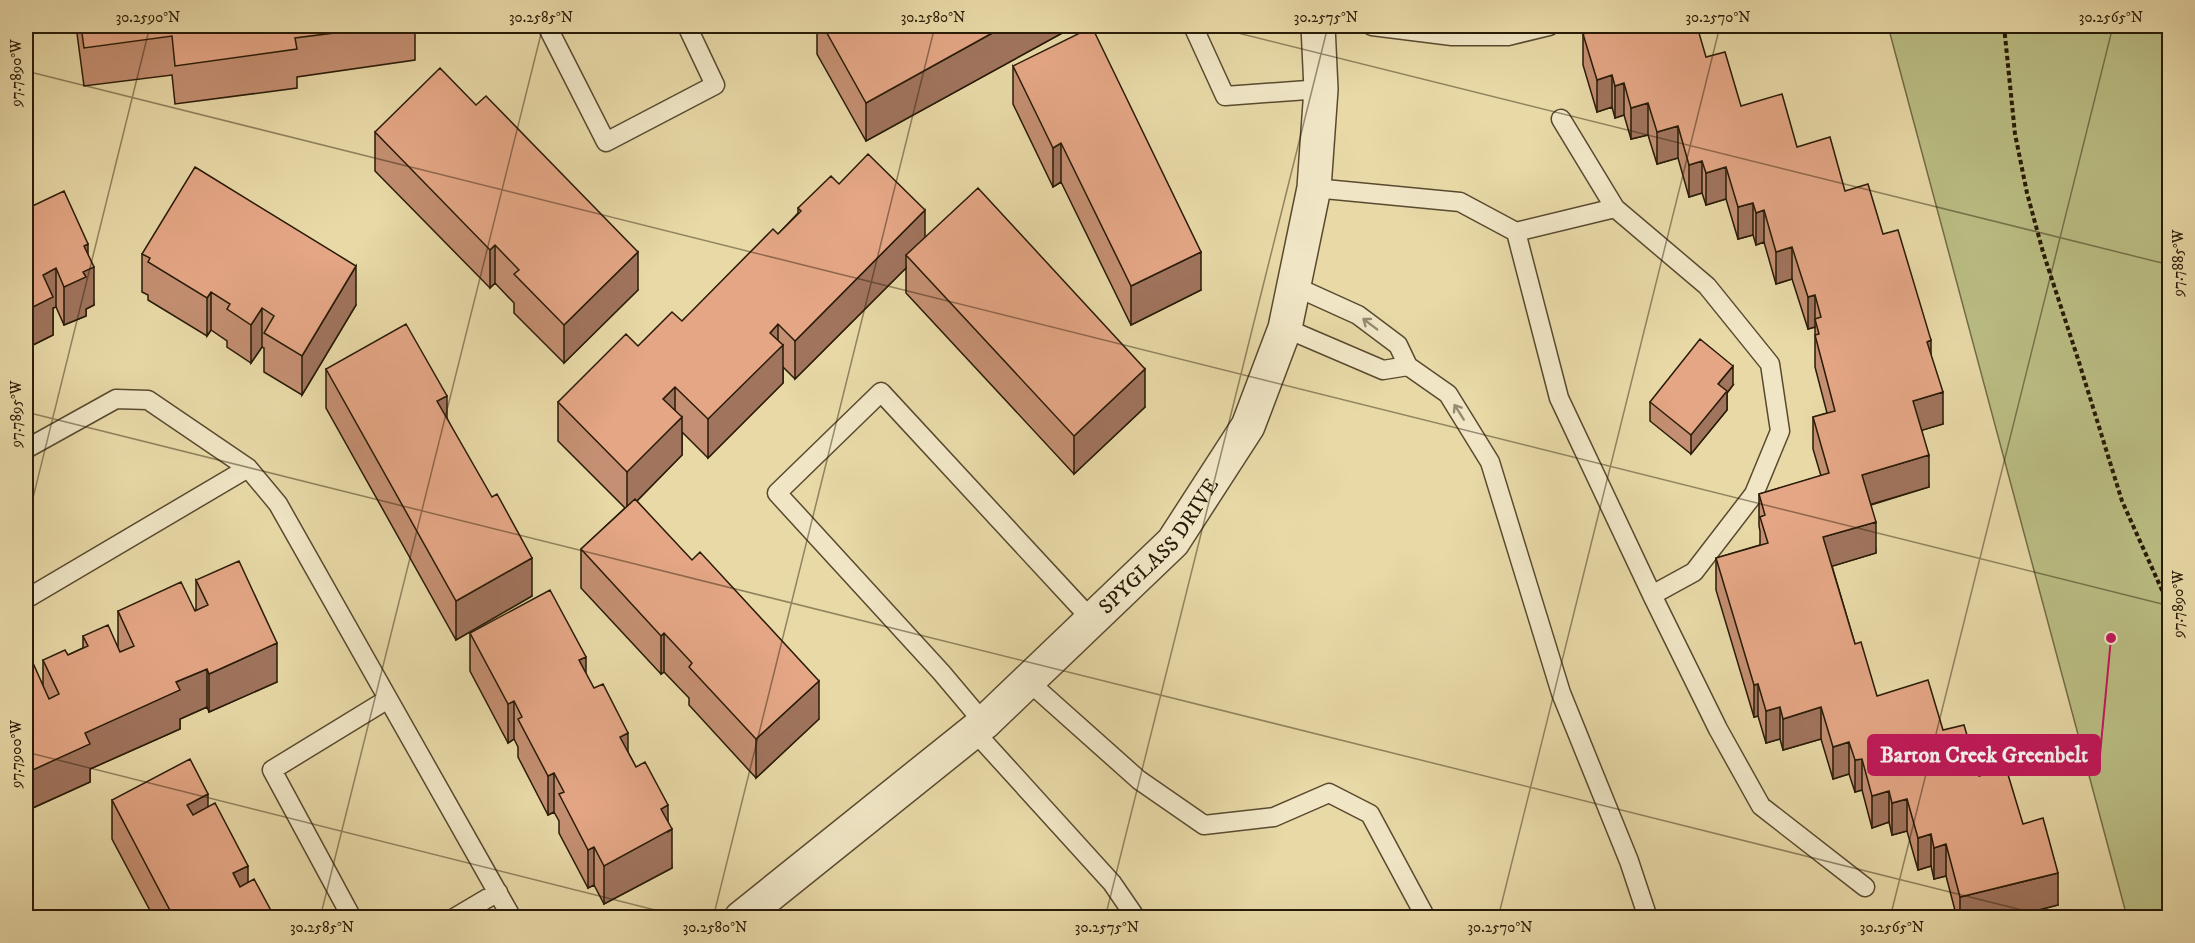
<svg xmlns="http://www.w3.org/2000/svg" width="2195" height="943" viewBox="0 0 2195 943" font-family="'IM FELL DW Pica',serif">
<style>
.green{fill:#babe84;stroke:#726c46;stroke-width:1.5}
.lines{fill:none;stroke-linecap:round;stroke-linejoin:round}
.service-casing{stroke:#594a2f;stroke-width:21}
.tertiary-casing{stroke:#594a2f;stroke-width:36}
.path{stroke:#291b07;stroke-width:4;stroke-dasharray:4.5 3;stroke-linecap:butt}
.service{stroke:#f0e6c6;stroke-width:18}
.tertiary{stroke:#f0e6c6;stroke-width:33}
.wall{fill:#c48f72;stroke:#291b07;stroke-width:1.5}
.shaded-wall{fill:#a0745d;stroke:#291b07;stroke-width:1.5}
.building{fill:#e4a685;stroke:#291b07;stroke-width:1.5}
.oneway{stroke:#968b70}
.ticks{fill:none;stroke:#291b07;stroke-width:1.5;stroke-opacity:0.45}
.labels{text-anchor:middle;stroke-width:4.5;stroke-linejoin:round;paint-order:stroke}
.street-label{font-size:21px;fill:#291b07;stroke:#f0e6c6}
.leader{fill:none;stroke:#c2185b;stroke-width:2}
.callout-dot{fill:#c2185b;stroke:#f0e6c6;stroke-width:2}
.callout{fill:#c2185b;stroke:#c2185b;stroke-width:2}
.callout-label{font-size:22px;text-anchor:middle;font-weight:bold;fill:#fff}
.neatline{fill:none;stroke:#291b07;stroke-width:2}
.ticks-label{font-size:15px;text-anchor:middle;fill:#291b07}
</style>
<rect width="100%" height="100%" fill="#e8d9a7"/>
<filter id="stains"><feTurbulence type="fractalNoise" baseFrequency=".00333" numOctaves="4"/><feColorMatrix values="0 0 0 0 .2 0 0 0 0 .09 0 0 0 0 .02 0 0 0 .5 -.17"/></filter>
<radialGradient id="worn" r=".72"><stop offset=".6" stop-color="#630" stop-opacity="0"/><stop offset="1" stop-color="#630" stop-opacity=".3"/></radialGradient>
<path class="green" d="M 1888,26 L 2169,26 L 2169,917 L 2127,917 Z"/>
<g class="lines">
<defs>
<path id="service" d="M 547,26 L 606,142 L 715,85 L 687,26
M 1193,26 L 1225,96 L 1321,89
M 1372,26 L 1452,36 L 1508,36 L 1549,26
M 1561,119 L 1615,208
M 1314,188 L 1460,202 L 1516,232 L 1615,208 L 1707,286 L 1770,364 L 1780,431 L 1754,494 L 1694,572 L 1652,595 L 1718,729 L 1761,806 L 1865,887
M 1516,232 L 1559,398 L 1652,595
M 1294,286 L 1358,315 L 1398,345 L 1408,366 L 1448,394 L 1490,462 L 1561,693 L 1629,861 L 1648,918
M 1285,328 L 1383,370 L 1408,366
M 26,449 L 116,399 L 148,400 L 248,468 L 278,504 L 512,918
M 26,599 L 248,468
M 1028,681 L 1139,780 L 1204,825 L 1274,817 L 1329,793 L 1370,814 L 1426,918
M 984,723 L 941,672 L 777,493 L 881,392 L 1092,620
M 974,731 L 1112,883 L 1136,918
M 352,918 L 272,770 L 388,699
M 454,918 L 498,892"/>
<g id="tertiary">
<path id="s1" d="M 741,918 L 984,723 L 1173,542 L 1248,426 L 1285,328 L 1314,188 L 1321,89 L 1318,26"/>
</g>
</defs>
<use href="#service" class="service-casing"/>
<use href="#tertiary" class="tertiary-casing"/>
<path class="path" d="M 2004,26 L 2015,134 L 2027,193 L 2043,252 L 2078,359 L 2122,501 L 2170,608"/>
<use href="#service" class="service"/>
<use href="#tertiary" class="tertiary"/>
</g>
<path class="wall" d="M 76,26 L 415,26 L 415,60 L 297,77 L 297,88 L 175,104 L 172,75 L 84,86 Z
M 817,26 L 1075,26 L 866,141 L 817,54 Z
M 1583,34 L 1706,57 L 1741,106 L 1797,147 L 1845,191 L 1883,234 L 1931,355 L 1943,424 L 1922,430 L 1929,487 L 1871,505 L 1876,553 L 1832,566 L 1855,644 L 1877,696 L 1943,730 L 1979,776 L 2023,824 L 2058,905 L 2007,918 L 1957,918 L 1946,876 L 1934,879 L 1931,866 L 1918,870 L 1907,831 L 1892,835 L 1889,822 L 1872,828 L 1862,790 L 1855,792 L 1849,774 L 1833,779 L 1821,739 L 1783,750 L 1780,739 L 1766,743 L 1758,716 L 1754,717 L 1716,590 L 1716,558 L 1760,545 L 1760,531 L 1759,526 L 1759,494 L 1821,476 L 1813,449 L 1813,417 L 1827,413 L 1815,367 L 1815,327 L 1808,329 L 1792,279 L 1776,284 L 1764,242 L 1756,245 L 1753,235 L 1738,239 L 1726,199 L 1706,205 L 1702,193 L 1689,197 L 1678,158 L 1657,164 L 1648,135 L 1631,139 L 1624,115 L 1615,118 L 1612,107 L 1597,112 L 1583,65 Z
M 1013,66 L 1201,290 L 1131,325 L 1061,182 L 1053,187 L 1013,104 Z
M 375,132 L 638,290 L 564,363 L 514,313 L 514,303 L 495,283 L 490,288 L 375,171 Z
M 839,184 L 925,237 L 1145,407 L 1074,474 L 906,293 L 906,268 L 795,379 L 783,367 L 783,383 L 708,458 L 682,432 L 682,455 L 637,501 L 819,719 L 756,778 L 689,705 L 689,698 L 664,672 L 661,674 L 581,588 L 581,549 L 625,508 L 558,441 L 558,402 L 638,346 L 682,321 L 778,234 L 798,213 L 798,208 Z
M 26,209 L 88,256 L 94,305 L 86,309 L 86,316 L 64,325 L 56,307 L 53,308 L 53,335 L 31,346 L 27,339 Z
M 142,254 L 356,305 L 302,395 L 264,372 L 264,348 L 262,347 L 251,363 L 227,347 L 227,341 L 211,330 L 207,336 L 148,300 L 148,295 L 142,292 Z
M 326,369 L 447,418 L 532,596 L 456,640 L 326,408 Z
M 1733,385 L 1727,393 L 1727,410 L 1691,454 L 1650,421 L 1650,402 Z
M 196,580 L 277,682 L 209,712 L 207,707 L 180,719 L 180,729 L 90,769 L 90,782 L 26,811 L 26,666 L 43,685 L 43,660 L 68,655 L 83,648 L 83,636 L 118,646 L 118,611 L 196,610 Z
M 470,633 L 586,674 L 636,767 L 668,821 L 672,868 L 604,904 L 594,885 L 588,888 L 559,833 L 559,821 L 554,812 L 548,815 L 518,757 L 518,747 L 514,739 L 508,743 L 470,671 Z
M 112,800 L 208,807 L 248,882 L 275,918 L 154,918 L 112,839 Z"/>
<path class="shaded-wall" d="M 790,26 L 799,26 L 790,30 Z
M 1005,26 L 1075,26 L 866,141 L 866,103 Z
M 1612,75 L 1612,107 L 1597,112 L 1597,80 Z
M 1624,83 L 1624,115 L 1615,118 L 1615,86 Z
M 1648,103 L 1648,135 L 1631,139 L 1631,108 Z
M 1678,126 L 1678,158 L 1657,164 L 1657,132 Z
M 1061,143 L 1061,182 L 1053,187 L 1053,148 Z
M 1702,161 L 1702,193 L 1689,197 L 1689,165 Z
M 1726,167 L 1726,199 L 1706,205 L 1706,173 Z
M 1753,203 L 1753,235 L 1738,239 L 1738,207 Z
M 925,210 L 925,249 L 906,255 L 906,268 L 795,379 L 795,341 Z
M 1764,210 L 1764,242 L 1756,245 L 1756,213 Z
M 88,244 L 88,269 L 94,267 L 94,305 L 86,309 L 86,316 L 64,325 L 64,287 L 84,246 Z
M 495,245 L 495,283 L 490,288 L 490,250 Z
M 1792,247 L 1792,279 L 1776,284 L 1776,252 Z
M 638,252 L 638,290 L 564,363 L 564,325 Z
M 1201,252 L 1201,290 L 1131,325 L 1131,286 Z
M 356,266 L 356,305 L 302,395 L 302,356 Z
M 56,268 L 56,307 L 53,308 L 53,335 L 31,346 L 31,308 L 43,275 Z
M 211,292 L 211,330 L 207,336 L 207,298 Z
M 1815,295 L 1815,327 L 1808,329 L 1808,297 Z
M 27,300 L 27,339 L 26,339 L 26,301 Z
M 262,308 L 262,347 L 251,363 L 251,325 Z
M 778,324 L 778,349 L 783,345 L 783,383 L 708,458 L 708,419 L 770,333 Z
M 1931,340 L 1931,372 L 1927,342 Z
M 1733,366 L 1733,385 L 1727,393 L 1727,410 L 1691,454 L 1691,435 L 1718,384 Z
M 1145,369 L 1145,407 L 1074,474 L 1074,436 Z
M 675,387 L 675,424 L 682,417 L 682,455 L 627,511 L 627,472 L 663,399 Z
M 1943,392 L 1943,424 L 1913,433 L 1913,401 Z
M 447,396 L 447,434 L 437,401 Z
M 1929,455 L 1929,487 L 1862,507 L 1862,475 Z
M 1876,522 L 1876,553 L 1823,569 L 1823,537 Z
M 532,558 L 532,596 L 456,640 L 456,601 Z
M 664,633 L 664,672 L 661,674 L 661,636 Z
M 277,643 L 277,682 L 209,712 L 209,674 Z
M 586,657 L 586,695 L 579,660 Z
M 207,669 L 207,707 L 180,719 L 180,729 L 90,769 L 90,782 L 26,811 L 26,773 L 85,733 L 176,682 Z
M 819,681 L 819,719 L 756,778 L 756,739 Z
M 1758,684 L 1758,716 L 1754,717 L 1754,685 Z
M 514,701 L 514,739 L 508,743 L 508,704 Z
M 1780,707 L 1780,739 L 1766,743 L 1766,711 Z
M 1821,707 L 1821,739 L 1783,750 L 1783,719 Z
M 628,733 L 628,771 L 620,737 Z
M 1849,742 L 1849,774 L 1833,779 L 1833,747 Z
M 1862,759 L 1862,790 L 1855,792 L 1855,760 Z
M 554,773 L 554,812 L 548,815 L 548,776 Z
M 1889,791 L 1889,822 L 1872,828 L 1872,796 Z
M 208,794 L 208,832 L 187,843 L 187,805 Z
M 1907,799 L 1907,831 L 1892,835 L 1892,803 Z
M 668,805 L 668,832 L 672,829 L 672,868 L 604,904 L 604,866 L 661,809 Z
M 1931,834 L 1931,866 L 1918,870 L 1918,838 Z
M 1946,844 L 1946,876 L 1934,879 L 1934,848 Z
M 594,847 L 594,885 L 588,888 L 588,850 Z
M 248,866 L 248,904 L 233,873 Z
M 2058,873 L 2058,905 L 2007,918 L 1960,918 L 1960,897 Z"/>
<path class="building" d="M 81,26 L 390,26 L 295,38 L 297,49 L 175,66 L 172,36 L 84,48 Z
M 823,26 L 1005,26 L 866,103 Z
M 1610,26 L 1697,26 L 1706,57 L 1725,52 L 1741,106 L 1782,94 L 1797,147 L 1830,137 L 1845,191 L 1868,184 L 1883,234 L 1898,230 L 1931,340 L 1927,342 L 1943,392 L 1913,401 L 1929,455 L 1862,475 L 1876,522 L 1823,537 L 1855,644 L 1861,642 L 1877,696 L 1928,680 L 1943,730 L 1964,725 L 1979,776 L 2006,768 L 2023,824 L 2043,818 L 2058,873 L 1960,897 L 1946,844 L 1934,848 L 1931,834 L 1918,838 L 1907,799 L 1892,803 L 1889,791 L 1872,796 L 1862,759 L 1855,760 L 1849,742 L 1833,747 L 1821,707 L 1783,719 L 1780,707 L 1766,711 L 1758,684 L 1754,685 L 1716,558 L 1768,543 L 1760,517 L 1765,515 L 1759,494 L 1829,473 L 1813,417 L 1835,411 L 1815,335 L 1819,334 L 1815,319 L 1821,317 L 1815,295 L 1808,297 L 1792,247 L 1776,252 L 1764,210 L 1756,213 L 1753,203 L 1738,207 L 1726,167 L 1706,173 L 1702,161 L 1689,165 L 1678,126 L 1657,132 L 1648,103 L 1631,108 L 1624,83 L 1615,86 L 1612,75 L 1597,80 L 1583,34 Z
M 1092,27 L 1201,252 L 1131,286 L 1061,143 L 1053,148 L 1013,66 Z
M 440,68 L 476,105 L 486,96 L 638,252 L 564,325 L 514,274 L 519,270 L 495,245 L 490,250 L 375,132 Z
M 868,154 L 925,210 L 795,341 L 778,324 L 770,333 L 783,345 L 708,419 L 675,387 L 663,399 L 682,417 L 627,472 L 558,402 L 626,334 L 638,346 L 672,312 L 682,321 L 773,229 L 778,234 L 801,211 L 798,208 L 831,176 L 839,184 Z
M 195,167 L 356,266 L 302,356 L 264,333 L 274,316 L 262,308 L 251,325 L 227,309 L 230,304 L 211,292 L 207,298 L 148,262 L 150,258 L 142,254 Z
M 978,188 L 1145,369 L 1074,436 L 906,255 Z
M 64,191 L 88,244 L 84,246 L 94,267 L 83,272 L 86,277 L 64,287 L 56,268 L 43,275 L 53,297 L 31,308 L 27,300 L 26,301 L 26,209 Z
M 406,324 L 447,396 L 437,401 L 492,497 L 497,494 L 532,558 L 456,601 L 326,369 Z
M 1700,339 L 1733,366 L 1718,384 L 1727,391 L 1691,435 L 1650,402 Z
M 635,499 L 692,560 L 700,552 L 819,681 L 756,739 L 689,667 L 692,663 L 664,633 L 661,636 L 581,549 Z
M 239,561 L 277,643 L 209,674 L 207,669 L 176,682 L 180,690 L 85,733 L 90,744 L 26,773 L 26,666 L 33,663 L 49,699 L 59,694 L 43,660 L 65,650 L 68,655 L 88,646 L 83,636 L 108,625 L 120,652 L 134,646 L 118,611 L 181,582 L 195,611 L 208,605 L 196,580 Z
M 550,590 L 586,657 L 579,660 L 594,688 L 603,684 L 628,733 L 620,737 L 636,767 L 645,762 L 668,805 L 661,809 L 672,829 L 604,866 L 594,847 L 588,850 L 559,794 L 564,792 L 554,773 L 548,776 L 518,719 L 522,717 L 514,701 L 508,704 L 470,633 Z
M 190,759 L 208,794 L 187,805 L 193,815 L 215,803 L 248,866 L 233,873 L 240,887 L 254,879 L 275,918 L 174,918 L 112,800 Z
M 107,914 L 109,918 L 101,918 Z"/>
<defs><path id="oneway-shaft" d="M-6 0H5M1.5-3L5.5 0L1.5 3" fill="none" stroke-width="1.6" stroke-linecap="round" stroke-linejoin="round" transform="scale(1.5)"/></defs>
<g class="oneway">
<use href="#oneway-shaft" transform="translate(1370 324) rotate(-143)"/>
<use href="#oneway-shaft" transform="translate(1459 412) rotate(-122)"/>
</g>
<path class="ticks" d="M 1210,26 L 2170,265M 26,71 L 2170,606M 26,412 L 2054,918M 26,526 L 150,26M 26,752 L 687,918M 320,918 L 543,26M 713,918 L 935,26M 1105,918 L 1328,26M 1498,918 L 1720,26M 1890,918 L 2113,26"/>
<g class="labels">
<g class="street-label">
<text dy="7" stroke="none"><textPath href="#s1" startOffset="561">SPYGLASS DRIVE</textPath></text>
</g>
</g>
<path class="leader" d="M2111 638L2100 755"/>
<circle class="callout-dot" cx="2111" cy="638" r="6"/>
<rect class="callout" x="1868" y="735" width="232" height="40" rx="6"/>
<g class="callout-label">
<text x="1984" y="762">Barton Creek Greenbelt</text>
</g>
<rect width="2195" height="943" fill="none" stroke="#e8d9a7" stroke-width="66"/>
<rect x="33" y="33" width="2129" height="877" class="neatline"/>
<g class="ticks-label">
<text x="148" y="22">30.2590°N</text>
<text x="541" y="22">30.2585°N</text>
<text x="933" y="22">30.2580°N</text>
<text x="1326" y="22">30.2575°N</text>
<text x="1718" y="22">30.2570°N</text>
<text x="2111" y="22">30.2565°N</text>
<text transform="translate(16 73) rotate(-90)" y="5">97.7890°W</text>
<text transform="translate(2178 263) rotate(-90)" y="5">97.7885°W</text>
<text transform="translate(16 414) rotate(-90)" y="5">97.7895°W</text>
<text transform="translate(2178 604) rotate(-90)" y="5">97.7890°W</text>
<text transform="translate(16 754) rotate(-90)" y="5">97.7900°W</text>
<text x="322" y="932">30.2585°N</text>
<text x="715" y="932">30.2580°N</text>
<text x="1107" y="932">30.2575°N</text>
<text x="1500" y="932">30.2570°N</text>
<text x="1892" y="932">30.2565°N</text>
</g>
<rect width="100%" height="100%" filter="url(#stains)"/>
<rect width="100%" height="100%" fill="url(#worn)"/>
</svg>
